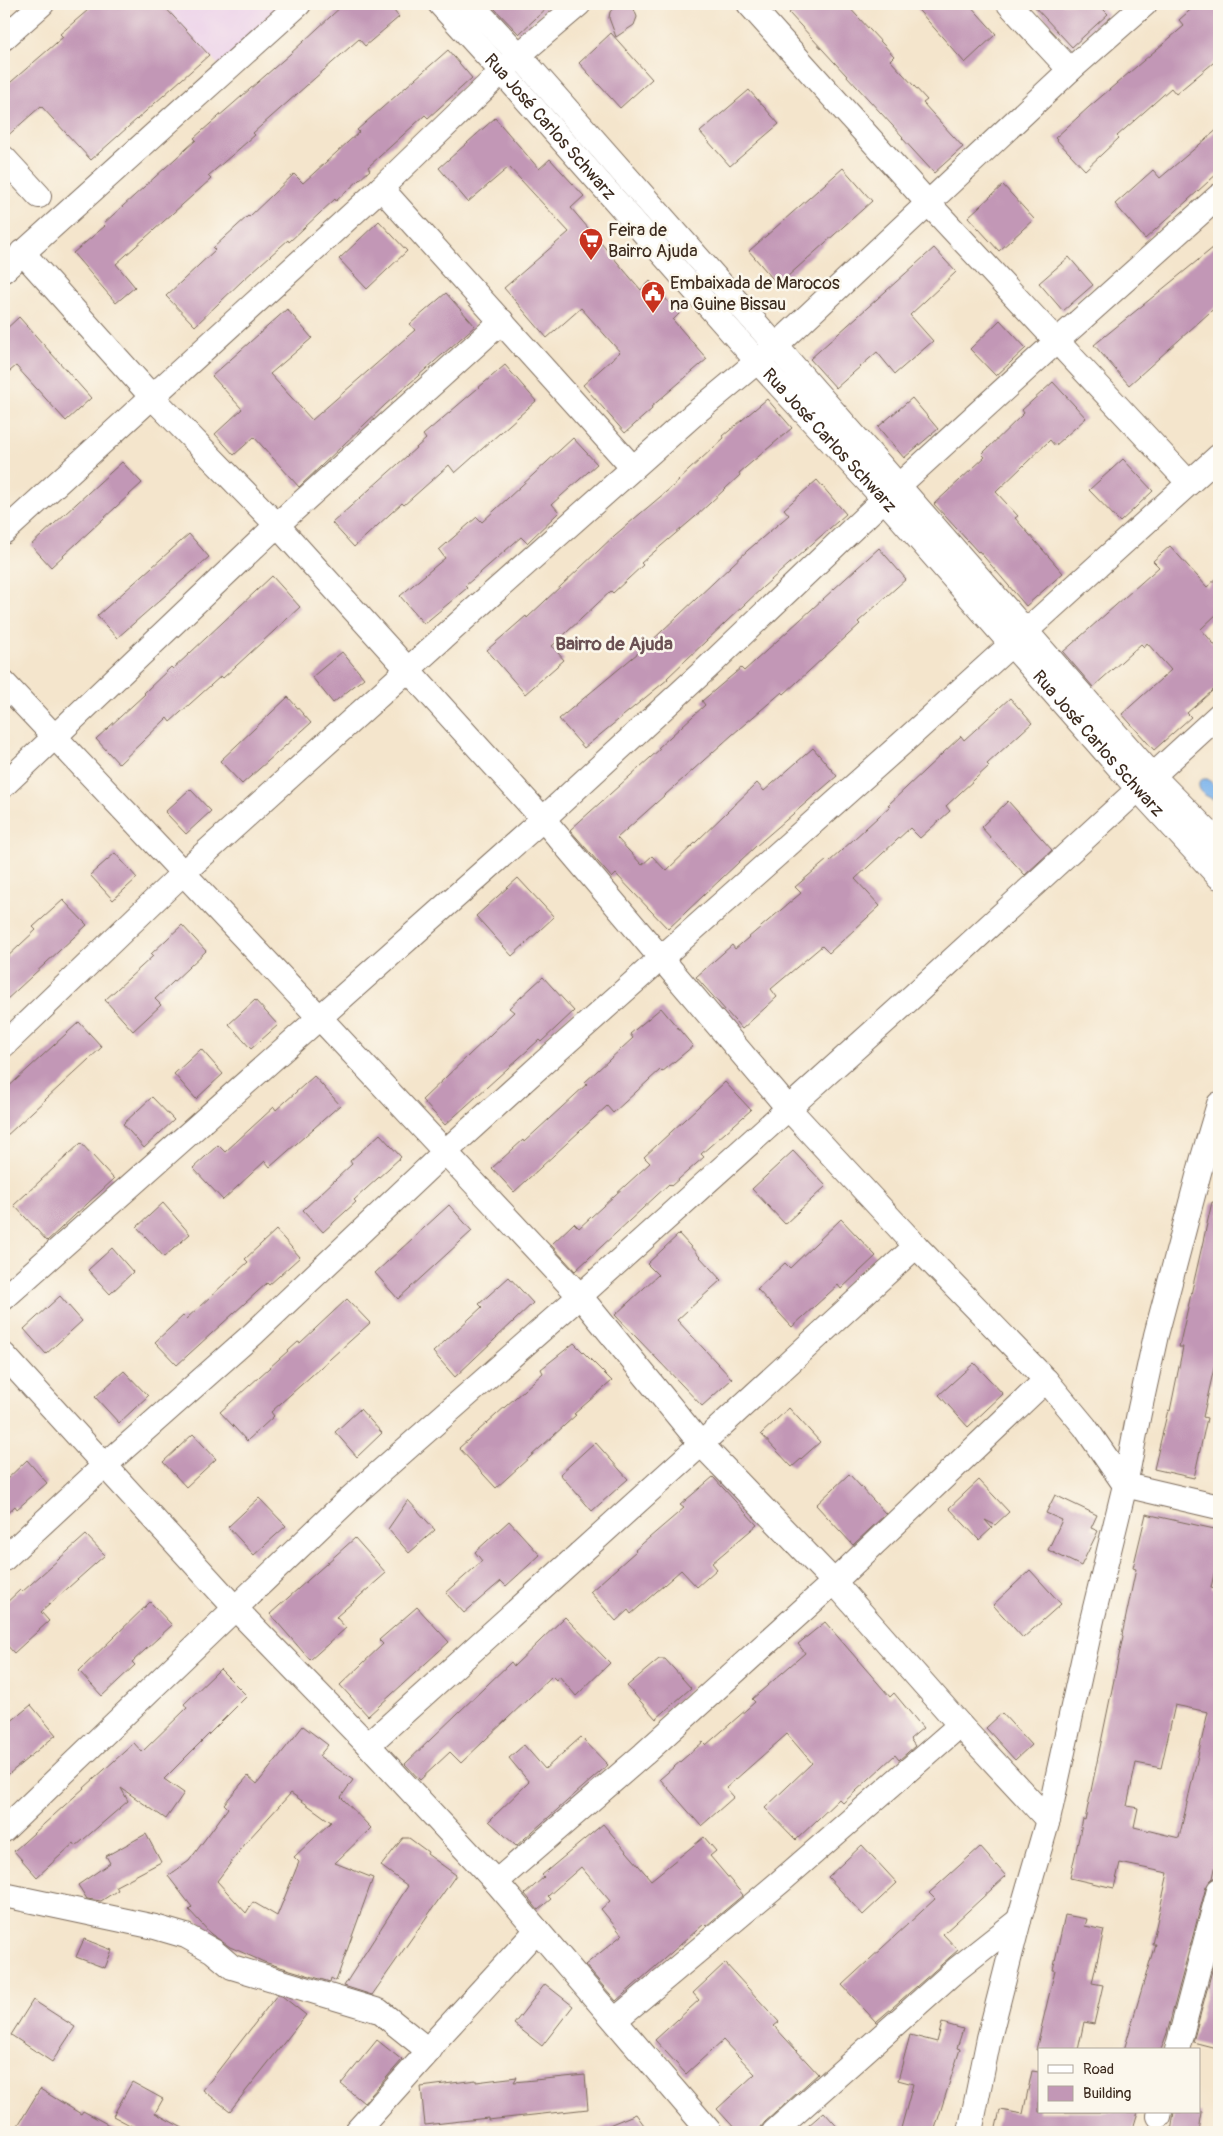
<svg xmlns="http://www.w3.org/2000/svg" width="1223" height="2136" viewBox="0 0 1223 2136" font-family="Pangolin,sans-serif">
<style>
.built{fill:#ecd1ea}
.water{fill:#7cb4ec;stroke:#5c6f85}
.building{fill:#c297b6;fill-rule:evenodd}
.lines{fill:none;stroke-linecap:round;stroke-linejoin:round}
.minor-casing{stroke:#7c6b5b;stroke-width:26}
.minor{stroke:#fff;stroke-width:24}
.labels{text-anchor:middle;stroke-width:5;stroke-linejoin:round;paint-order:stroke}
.street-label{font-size:18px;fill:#3b2a1e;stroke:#fbf7ec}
.poi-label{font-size:18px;fill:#3b2a1e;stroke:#fbf7ec;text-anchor:start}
.neighbourhood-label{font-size:19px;font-weight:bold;fill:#6a5053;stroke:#fbf7ec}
</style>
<rect width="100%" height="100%" fill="#fbf7ec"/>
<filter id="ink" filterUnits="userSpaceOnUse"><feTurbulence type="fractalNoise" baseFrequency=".02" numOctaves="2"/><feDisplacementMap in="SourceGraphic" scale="10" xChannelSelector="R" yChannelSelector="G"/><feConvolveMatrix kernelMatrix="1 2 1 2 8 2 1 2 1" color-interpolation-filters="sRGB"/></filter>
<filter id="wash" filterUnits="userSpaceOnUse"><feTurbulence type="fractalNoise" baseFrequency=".0096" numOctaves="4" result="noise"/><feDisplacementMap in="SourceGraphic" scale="20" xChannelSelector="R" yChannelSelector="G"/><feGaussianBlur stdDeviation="1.12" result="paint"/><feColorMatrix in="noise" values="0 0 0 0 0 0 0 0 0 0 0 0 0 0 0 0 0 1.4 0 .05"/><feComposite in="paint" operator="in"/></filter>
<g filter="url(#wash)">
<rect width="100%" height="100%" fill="#f4e5cc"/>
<path class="built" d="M 162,4 L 299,4 L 225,72 Z"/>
<path class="water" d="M 1203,779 L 1208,779 L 1219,791 L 1219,801 C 1210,798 1197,794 1199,782 Z"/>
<g id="blocks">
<path class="building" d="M 95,4 L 162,4 L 209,55 L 91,160 L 41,106 L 4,139 L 4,88 L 63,37 L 60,34 Z
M 344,4 L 388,4 L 399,17 L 365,46 L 359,39 L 253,133 L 255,135 L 208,176 L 211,179 L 116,264 L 135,287 L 116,303 L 73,253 L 105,226 L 103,224 L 196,140 L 194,138 L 290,54 Z
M 494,4 L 551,4 L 519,34 L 492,6 Z
M 616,4 L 632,4 L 637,17 L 634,25 L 616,37 L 609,18 L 610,12 Z
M 800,4 L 846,4 L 894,56 L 890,60 L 927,100 L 923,103 L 963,147 L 934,173 L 902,138 L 903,137 L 789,13 Z
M 913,4 L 969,4 L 996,34 L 965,63 Z
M 1032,4 L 1098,4 L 1108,14 L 1072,47 Z
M 1197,4 L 1219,4 L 1219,58 L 1176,94 L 1171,88 L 1117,136 L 1119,138 L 1085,170 L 1055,138 L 1089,107 L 1184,26 L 1179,20 Z
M 611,33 L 652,79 L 620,108 L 579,63 Z
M 448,50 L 472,78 L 428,118 L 425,115 L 368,167 L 370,170 L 336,201 L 335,199 L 289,242 L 288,240 L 243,280 L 195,326 L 166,296 L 215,250 L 213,248 L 248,216 L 249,217 L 294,174 L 303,183 L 359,132 L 357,130 Z
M 749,90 L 779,124 L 730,166 L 700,132 Z
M 495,118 L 539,169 L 550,159 L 584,196 L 571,208 L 641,290 L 650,281 L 679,314 L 673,320 L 707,359 L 651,407 L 652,409 L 625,433 L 583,385 L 620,352 L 581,308 L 547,338 L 504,288 L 569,232 L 509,167 L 468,202 L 439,168 Z
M 1219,128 L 1219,172 L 1145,239 L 1115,204 L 1153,170 L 1160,178 Z
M 843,168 L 872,201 L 778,285 L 749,251 Z
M 1003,185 L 1034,219 L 999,251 L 968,217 Z
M 379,221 L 407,251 L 367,289 L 339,259 Z
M 1219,243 L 1219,304 L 1129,385 L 1094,345 Z
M 934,248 L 956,272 L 910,315 L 933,341 L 895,374 L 877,352 L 836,388 L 810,359 Z
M 1069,257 L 1093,285 L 1063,311 L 1039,283 Z
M 446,293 L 475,326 L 385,405 L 299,487 L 254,437 L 234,455 L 215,434 L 242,409 L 212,376 L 287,309 L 312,338 L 270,374 L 312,420 L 415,330 L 410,324 Z
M 19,317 L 91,398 L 66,421 L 16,366 L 4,376 L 4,331 Z
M 1000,320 L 1026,348 L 996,376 L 970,349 Z
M 505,365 L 536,401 L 455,473 L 449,465 L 404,505 L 402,503 L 354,547 L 332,523 L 426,439 L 423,435 Z
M 1053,382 L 1086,418 L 1055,446 L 1050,440 L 996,492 L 1018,516 L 1015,518 L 1063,573 L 1026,606 L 979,551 L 978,552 L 934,504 L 985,457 L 982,454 L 1024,413 L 1022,410 Z
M 912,398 L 938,429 L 904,458 L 878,427 Z
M 767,399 L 792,428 L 739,473 L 740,475 L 695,517 L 641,563 L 643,565 L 613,593 L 611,591 L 552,646 L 564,660 L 525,694 L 487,650 L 526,616 L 527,618 L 615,535 L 679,481 L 678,480 L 724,438 L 723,436 Z
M 573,438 L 597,464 L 552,504 L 559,512 L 527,543 L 521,537 L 465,586 L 467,588 L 424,624 L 400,596 L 445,558 L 439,550 L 477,517 L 482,522 Z
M 1123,459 L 1153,491 L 1120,522 L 1089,490 Z
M 122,462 L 142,483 L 51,567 L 31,545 Z
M 817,480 L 846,514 L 763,587 L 667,678 L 668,679 L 584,748 L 559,719 L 644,648 L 748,550 L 789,515 L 784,509 Z
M 189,534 L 209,557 L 117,638 L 97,616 Z
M 1170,546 L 1207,587 L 1219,576 L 1219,612 L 1201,629 L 1219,650 L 1219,685 L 1187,713 L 1191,717 L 1154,750 L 1122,714 L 1171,670 L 1147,643 L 1144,647 L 1141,644 L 1093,687 L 1063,652 L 1159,567 L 1153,561 Z
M 879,548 L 906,579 L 858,622 L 860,624 L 784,694 L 782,692 L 732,735 L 617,838 L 642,865 L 652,856 L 666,871 L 757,783 L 764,791 L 813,748 L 837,776 L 756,846 L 668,929 L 616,874 L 612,878 L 570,830 L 660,749 L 658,748 L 705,705 L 702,701 L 741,668 L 744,671 Z
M 272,576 L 300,607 L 223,678 L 221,676 L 170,722 L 167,718 L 119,764 L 96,739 L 145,694 L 144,693 L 171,667 L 173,669 Z
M 342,652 L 364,678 L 333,703 L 312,677 Z
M 288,697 L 311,723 L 242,784 L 220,761 Z
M 1010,698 L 1032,723 L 987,764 L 989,766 L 946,806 L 950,811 L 920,838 L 910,828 L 855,879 L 880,906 L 829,953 L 822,946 L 771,989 L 777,997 L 742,1029 L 696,977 L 732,945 L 735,949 L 801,893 L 795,887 L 827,860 L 829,862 L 890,806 L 888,805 L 961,736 L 964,740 Z
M 190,789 L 211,811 L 186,834 L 165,812 Z
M 1008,801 L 1052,850 L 1025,875 L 981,827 Z
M 115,853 L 137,878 L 113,900 L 90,875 Z
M 518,878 L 554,917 L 512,956 L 476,916 Z
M 63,900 L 87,925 L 4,1002 L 4,960 L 36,930 L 33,927 Z
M 182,925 L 206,951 L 155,999 L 161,1005 L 133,1031 L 105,1000 L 153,956 L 151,954 Z
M 543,977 L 574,1011 L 541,1042 L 539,1040 L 445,1125 L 422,1100 L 514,1012 L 509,1008 Z
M 255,1000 L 278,1025 L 251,1049 L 229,1024 Z
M 661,1008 L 693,1046 L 662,1072 L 660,1070 L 613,1113 L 607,1106 L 514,1192 L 492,1168 L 523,1140 L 524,1142 L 587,1084 L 585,1082 L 633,1038 L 630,1034 Z
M 79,1022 L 102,1047 L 4,1138 L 4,1091 Z
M 201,1049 L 223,1074 L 196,1099 L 174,1074 Z
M 314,1076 L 340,1105 L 270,1167 L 265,1161 L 223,1200 L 193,1168 L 218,1145 L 225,1152 L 274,1107 L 276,1110 Z
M 725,1082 L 751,1110 L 701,1154 L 704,1157 L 671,1186 L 669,1184 L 575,1271 L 551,1245 L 574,1223 L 579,1228 L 650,1163 L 644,1157 Z
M 152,1097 L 174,1120 L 144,1148 L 123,1124 Z
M 380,1134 L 401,1157 L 354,1200 L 356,1202 L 323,1232 L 303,1210 L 352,1164 L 350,1161 Z
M 81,1143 L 114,1179 L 47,1241 L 14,1205 Z
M 793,1151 L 826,1186 L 785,1224 L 752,1189 Z
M 1212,1202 L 1219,1203 L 1219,1355 L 1217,1355 L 1203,1417 L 1207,1418 L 1194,1478 L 1154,1469 L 1168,1410 L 1170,1411 L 1183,1347 L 1179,1347 Z
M 163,1203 L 190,1234 L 164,1257 L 137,1227 Z
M 449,1205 L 472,1231 L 398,1299 L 375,1273 Z
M 841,1219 L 876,1256 L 841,1289 L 838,1285 L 792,1327 L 757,1289 L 785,1263 L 790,1268 Z
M 276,1230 L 300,1257 L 269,1285 L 267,1283 L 177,1365 L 155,1342 L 183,1316 L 186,1319 L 248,1262 L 245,1259 Z
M 679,1234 L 721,1280 L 677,1320 L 732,1379 L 702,1406 L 615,1315 L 658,1275 L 647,1264 Z
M 112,1248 L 133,1272 L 110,1294 L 88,1270 Z
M 509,1277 L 533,1303 L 455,1377 L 433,1352 L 482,1307 L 479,1304 Z
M 60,1296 L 82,1321 L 46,1354 L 24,1329 Z
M 347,1299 L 370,1323 L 271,1412 L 274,1416 L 247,1441 L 220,1412 L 298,1342 L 300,1343 Z
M 574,1343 L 612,1381 L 574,1414 L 576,1415 L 496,1488 L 459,1448 L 543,1373 L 541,1369 Z
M 974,1363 L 1003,1394 L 968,1427 L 939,1395 Z
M 124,1371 L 148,1396 L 119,1423 L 95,1397 Z
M 789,1408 L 820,1442 L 792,1467 L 761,1434 Z
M 360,1409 L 382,1433 L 357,1457 L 335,1432 Z
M 193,1434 L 216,1459 L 186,1487 L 163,1462 Z
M 595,1442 L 628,1479 L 592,1511 L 560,1474 Z
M 27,1460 L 47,1483 L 17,1509 L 15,1506 L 4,1516 L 4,1482 Z
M 849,1474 L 886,1514 L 853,1545 L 816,1505 Z
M 713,1477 L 757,1525 L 712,1563 L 717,1569 L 697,1587 L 681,1570 L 631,1614 L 628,1610 L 616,1621 L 590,1592 L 636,1551 L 635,1550 L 684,1508 L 680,1505 Z
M 979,1480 L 1009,1512 L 995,1525 L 985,1520 L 992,1528 L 979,1540 L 949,1508 Z
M 1055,1495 L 1097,1515 L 1091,1528 L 1098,1531 L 1081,1566 L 1048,1550 L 1062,1520 L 1046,1513 Z
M 259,1498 L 286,1526 L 254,1555 L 228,1527 Z
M 408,1500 L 435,1530 L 409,1553 L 388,1529 Z
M 1146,1514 L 1219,1530 L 1219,1551 L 1211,1588 L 1219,1590 L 1219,1638 L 1215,1659 L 1219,1660 L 1219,1850 L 1213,1878 L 1206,1887 L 1167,2033 L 1161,2050 L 1124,2050 L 1155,1944 L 1152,1944 L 1168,1873 L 1120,1863 L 1114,1888 L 1070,1878 L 1083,1819 L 1085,1820 L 1123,1636 L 1122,1635 L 1136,1569 L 1133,1568 ZM 1175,1705 L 1208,1712 L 1179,1838 L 1134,1827 L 1138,1808 L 1127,1806 L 1136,1763 L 1161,1768 Z
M 509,1521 L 540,1555 L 506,1586 L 501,1581 L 464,1613 L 446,1593 L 482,1561 L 475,1552 Z
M 86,1535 L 105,1555 L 41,1612 L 49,1621 L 14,1653 L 4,1642 L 4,1605 L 20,1590 L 22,1592 Z
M 355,1538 L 386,1573 L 336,1617 L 346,1628 L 310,1660 L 270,1614 Z
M 1030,1570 L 1061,1604 L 1023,1638 L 993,1605 Z
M 150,1602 L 172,1625 L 132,1662 L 135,1665 L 102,1696 L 79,1671 Z
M 417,1607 L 449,1642 L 368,1716 L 340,1685 L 383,1644 L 379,1640 Z
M 565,1617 L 610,1663 L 576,1696 L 559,1676 L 556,1680 L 552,1676 L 461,1763 L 450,1752 L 420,1780 L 405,1764 L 511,1662 L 514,1666 Z
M 825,1622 L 890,1697 L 894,1693 L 923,1728 L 910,1739 L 915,1746 L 899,1760 L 895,1755 L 843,1803 L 839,1799 L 796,1840 L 765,1808 L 812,1763 L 787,1734 L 726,1788 L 734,1797 L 701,1826 L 660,1779 L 703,1742 L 706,1745 L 755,1702 L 752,1699 L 805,1653 L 798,1644 Z
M 659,1659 L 665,1659 L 691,1688 L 656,1719 L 627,1686 Z
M 220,1669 L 247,1696 L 164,1779 L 184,1793 L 166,1819 L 121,1788 L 128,1801 L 76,1846 L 74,1843 L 37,1877 L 14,1851 L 134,1743 L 142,1752 L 187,1708 L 184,1704 Z
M 31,1705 L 56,1735 L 4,1778 L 4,1727 Z
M 1002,1713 L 1031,1745 L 1015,1760 L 986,1728 Z
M 303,1726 L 328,1745 L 319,1756 L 353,1780 L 341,1797 L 371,1828 L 335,1863 L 373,1878 L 336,1981 L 331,1978 L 330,1982 L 264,1962 L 230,1947 L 211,1934 L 189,1910 L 192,1907 L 168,1876 L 189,1861 L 228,1808 L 224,1804 L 248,1776 L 257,1784 ZM 291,1793 L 331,1822 L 294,1857 L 299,1862 L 277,1916 L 253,1902 L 246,1913 L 217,1881 L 248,1840 Z
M 581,1737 L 608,1765 L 516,1846 L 489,1821 L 529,1782 L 509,1758 L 524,1745 L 545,1769 Z
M 603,1824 L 651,1880 L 704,1837 L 716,1851 L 710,1856 L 743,1895 L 706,1926 L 704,1924 L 616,2001 L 585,1965 L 622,1935 L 601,1909 L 610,1901 L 581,1867 L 548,1896 L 551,1899 L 538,1910 L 525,1894 L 544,1877 L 542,1875 Z
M 146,1834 L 161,1862 L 116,1886 L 118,1890 L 101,1901 L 87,1899 L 78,1885 L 110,1863 L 106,1856 Z
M 403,1838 L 409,1838 L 428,1852 L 427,1854 L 456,1875 L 372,1995 L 344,1986 L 408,1886 L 381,1866 Z
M 862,1845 L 897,1883 L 863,1915 L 828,1877 Z
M 980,1847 L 1006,1876 L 943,1934 L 958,1950 L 876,2022 L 842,1985 L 935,1899 L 929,1893 Z
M 1065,1915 L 1087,1919 L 1085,1926 L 1104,1930 L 1092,1983 L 1103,1985 L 1094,2024 L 1084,2022 L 1078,2050 L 1036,2050 L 1055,1970 L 1053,1970 Z
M 84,1939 L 112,1950 L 105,1968 L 76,1957 Z
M 725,1963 L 779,2022 L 774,2026 L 818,2074 L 765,2122 L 757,2132 L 738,2132 L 717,2109 L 755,2074 L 723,2040 L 686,2074 L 655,2040 L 699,2000 L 693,1993 Z
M 1213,1967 L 1219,1969 L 1219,2038 L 1216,2048 L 1193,2042 Z
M 545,1984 L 573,2006 L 542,2046 L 514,2024 Z
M 277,1995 L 282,1996 L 306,2015 L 230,2111 L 203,2090 Z
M 33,2000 L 75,2027 L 52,2062 L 11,2035 Z
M 942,2023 L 963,2029 L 957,2048 L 960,2049 L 934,2132 L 900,2132 L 913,2084 L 898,2080 L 910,2035 L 937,2042 Z
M 377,2040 L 402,2060 L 364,2103 L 341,2084 Z
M 1032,2071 L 1039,2072 L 1039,2112 L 1138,2112 L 1132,2132 L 995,2132 L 1000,2110 L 1023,2114 Z
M 585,2075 L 588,2109 L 488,2120 L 488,2118 L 425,2125 L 421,2087 L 476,2080 L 476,2082 L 517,2077 L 514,2082 Z
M 132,2082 L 163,2099 L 155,2113 L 190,2132 L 143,2132 L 113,2116 Z
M 40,2089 L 81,2114 L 83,2111 L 122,2132 L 14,2132 Z
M 824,2112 L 842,2132 L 801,2132 Z
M 1174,2112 L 1202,2112 L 1199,2132 L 1171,2132 Z
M 636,2114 L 649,2132 L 592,2132 Z"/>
</g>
</g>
<g filter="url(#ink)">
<use href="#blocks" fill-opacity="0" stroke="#7c6b5b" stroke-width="1"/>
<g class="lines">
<defs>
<g id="minor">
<path id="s1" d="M 440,4 L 502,72 L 757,361 L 884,499 L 1138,789 L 1219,877"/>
<path d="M 471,4 L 519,55 L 776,346 L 1152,775 L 1219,843"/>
<path d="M 749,4 L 928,203 L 1189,483"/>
<path d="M 1009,4 L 1070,70"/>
<path d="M 4,38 L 42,4"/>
<path d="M 4,158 L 39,196"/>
<path d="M 381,188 L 633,468"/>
<path d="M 22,252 L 152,397 L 277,525 L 543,819 L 788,1108 L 916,1246 L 1046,1380 L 1085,1427 L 1125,1485 L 1219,1507"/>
<path d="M 4,270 L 299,4"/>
<path d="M 4,532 L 381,188 L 519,55 L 579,4"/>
<path d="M 4,683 L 320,1018 L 580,1296 L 701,1444 L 834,1582 L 960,1725 L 1048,1820"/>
<path d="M 4,785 L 277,525 L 502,321"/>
<path d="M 4,1045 L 183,873 L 466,617 L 694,414 L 776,346 L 1070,70 L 1145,4"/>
<path d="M 4,1298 L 543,819 L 707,668 L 884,499 L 1057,341 L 1219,196"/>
<path d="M 4,1355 L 235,1608 L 368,1745 L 496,1882 L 710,2132"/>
<path d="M 4,1559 L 104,1466 L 252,1335 L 445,1152 L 541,1065 L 909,737 L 1219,456"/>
<path d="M 368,1745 L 701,1444 L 916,1246"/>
<path d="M 4,1830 L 348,1500 L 580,1296 L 901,1007 L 1219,715"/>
<path d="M 496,1882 L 644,1754 L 834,1582 L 1046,1380"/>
<path d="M 4,1895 L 155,1927 L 186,1936 L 213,1951 L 232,1967 L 379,2011 L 429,2051"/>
<path d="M 615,2020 L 780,1882 L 960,1725"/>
<path d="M 1177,2050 L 1219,1890"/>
<path d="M 1159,2116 L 1160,2112"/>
<path d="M 356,2132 L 429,2051 L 437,2039 L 537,1930"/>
<path d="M 774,2132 L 957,1969 L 1019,1920"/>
<path d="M 970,2132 L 989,2038 L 1019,1920 L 1048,1820 L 1092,1620 L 1125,1485 L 1139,1413 L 1156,1335 L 1202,1161 L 1219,1104"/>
</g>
</defs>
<use href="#minor" class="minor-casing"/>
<use href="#minor" class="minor"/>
</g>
</g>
<defs>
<symbol id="supermarket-pin" viewBox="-11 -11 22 30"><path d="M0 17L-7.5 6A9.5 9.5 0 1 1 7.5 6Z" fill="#c8321e" stroke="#fbf7ec"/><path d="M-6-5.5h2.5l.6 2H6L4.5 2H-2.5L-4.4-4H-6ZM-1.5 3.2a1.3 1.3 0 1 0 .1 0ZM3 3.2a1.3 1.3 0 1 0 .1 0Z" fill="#fff"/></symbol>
<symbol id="civic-pin" viewBox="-11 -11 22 30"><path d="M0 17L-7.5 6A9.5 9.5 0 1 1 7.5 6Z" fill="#c8321e" stroke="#fbf7ec"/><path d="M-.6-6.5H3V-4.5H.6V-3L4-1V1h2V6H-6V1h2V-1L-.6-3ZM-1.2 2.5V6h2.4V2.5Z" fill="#fff"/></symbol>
</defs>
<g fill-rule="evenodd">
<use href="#supermarket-pin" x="577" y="226" width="28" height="38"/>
<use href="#civic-pin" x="639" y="279" width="28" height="38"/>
</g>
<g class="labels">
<g class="street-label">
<text dy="6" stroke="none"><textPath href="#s1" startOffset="165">Rua José Carlos Schwarz</textPath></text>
<text dy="6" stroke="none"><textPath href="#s1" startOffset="585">Rua José Carlos Schwarz</textPath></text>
<text dy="6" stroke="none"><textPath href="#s1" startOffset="990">Rua José Carlos Schwarz</textPath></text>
</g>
<g class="poi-label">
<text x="608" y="236">Feira de<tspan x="608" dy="21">Bairro Ajuda</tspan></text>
<text x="670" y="289">Embaixada de Marocos<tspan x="670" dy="21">na Guine Bissau</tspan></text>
</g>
<g class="neighbourhood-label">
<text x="614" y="650">Bairro de Ajuda</text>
</g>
</g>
<rect width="1223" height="2136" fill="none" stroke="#fbf7ec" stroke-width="20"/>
<rect x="1038" y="2048" width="162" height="65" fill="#fbf7ec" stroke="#aea59a"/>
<rect x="1048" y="2065" width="25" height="8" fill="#ffffff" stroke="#aea59a"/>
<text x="1083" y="2074" font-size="15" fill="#3b2a1e">Road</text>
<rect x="1048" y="2086" width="25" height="15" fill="#c297b6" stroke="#aea59a"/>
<text x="1083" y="2098" font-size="15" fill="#3b2a1e">Building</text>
</svg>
